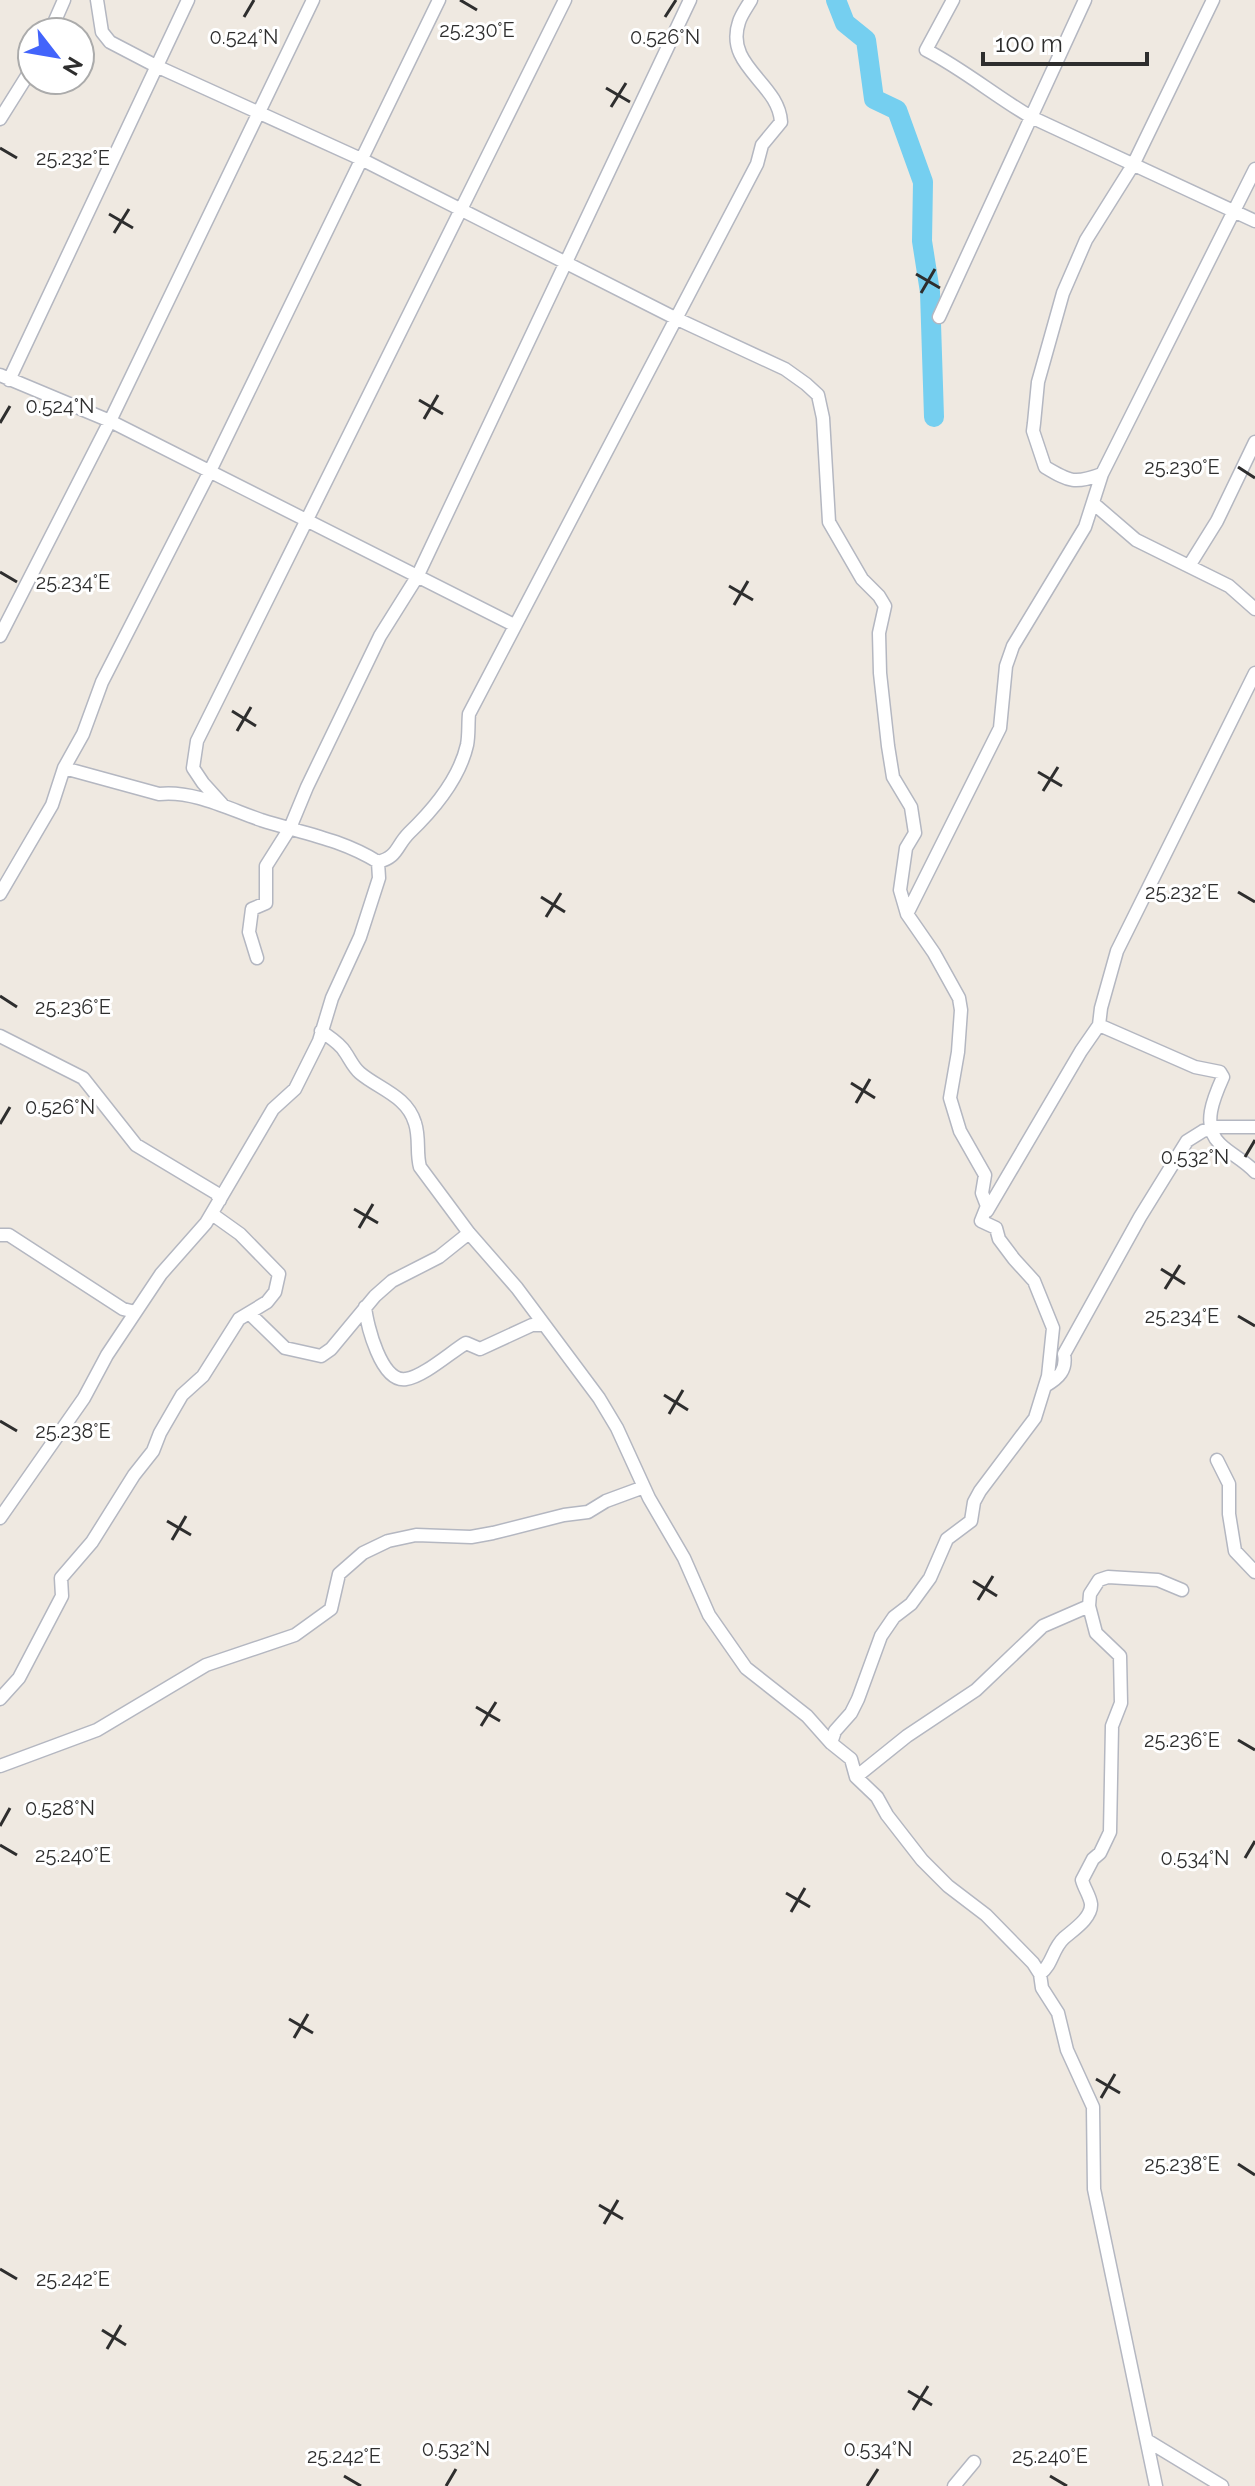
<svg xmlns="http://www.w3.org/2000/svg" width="1255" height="2486" viewBox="0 0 1255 2486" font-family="Raleway,sans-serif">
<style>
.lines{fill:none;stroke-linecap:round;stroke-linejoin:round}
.river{stroke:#75cff0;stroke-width:20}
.minor-casing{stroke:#b4b7c1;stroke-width:15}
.minor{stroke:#fff;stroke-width:12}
.ticks{fill:none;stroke:#2e2e2e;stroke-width:3}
.ticks-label{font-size:20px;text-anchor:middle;fill:#2e2e2e;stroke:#fff;stroke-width:6;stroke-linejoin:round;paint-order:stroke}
</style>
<rect width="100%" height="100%" fill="#efe9e1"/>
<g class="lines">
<path class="river" d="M 836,0 L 845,23 L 866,40 L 874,99 L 897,110 L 923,182 L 922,241 L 930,292 L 934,417"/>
<defs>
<path id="minor" d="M 97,0 L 102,32 L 110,42 L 156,66 L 361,159 L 675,318 L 785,369 L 806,384 L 818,395 L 823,418 L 829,522 L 862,579 L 879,596 L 885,606 L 879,633 L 880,673 L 888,746 L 893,777 L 911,807 L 915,833 L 906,848 L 900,890 L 907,914 L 934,953 L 959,998 L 961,1010 L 958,1052 L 950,1098 L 960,1131 L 985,1175 L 982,1193 L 987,1206 L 981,1221
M 953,0 L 926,50 C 963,69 995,96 1031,117 L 1255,221
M 50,32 L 64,0
M 0,119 L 32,68
M 939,317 L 1085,0
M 0,375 L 110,421 L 514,625
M 9,380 L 188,0
M 1102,474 C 1075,484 1070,482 1045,467 L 1033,431 L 1034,423 L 1038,382 L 1063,293 L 1086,240 L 1133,165 L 1213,0
M 1093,503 L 1136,540 L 1229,586 L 1255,609
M 1189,566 L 1217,521 L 1255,442
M 0,636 L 110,421 L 313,0
M 64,768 L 159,794 C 193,790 229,809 261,820 C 302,833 341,839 378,862 C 398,857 396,846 409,833 C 433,810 459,780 467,745 C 469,735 468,724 469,714 L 757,164 L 762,145 L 781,122 C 779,83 724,66 739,22 C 741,15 747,7 751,0
M 222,804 L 203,783 L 193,768 L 197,741 L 565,0
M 0,894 L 52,805 L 64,768 L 83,734 L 102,682 L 209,473 L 439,0
M 907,914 L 1000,728 L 1006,666 L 1013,646 L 1085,527 L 1102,474 L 1255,169
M 257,958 L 249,932 L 252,909 L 266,903 L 266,866 L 290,828 L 307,787 L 380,636 L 417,577 L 690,0
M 1099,1025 L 1195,1067 L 1220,1072 L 1223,1077 C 1214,1097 1201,1126 1220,1144 C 1230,1154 1244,1160 1255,1172
M 321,1031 C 329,1037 340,1043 345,1052 C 350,1059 353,1067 360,1073 C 379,1089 407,1096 415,1123 C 420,1138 416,1153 420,1167 L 469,1233 L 517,1288 L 599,1398 L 617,1428 L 649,1498 L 684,1558 L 709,1615 L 746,1668 L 807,1716 L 831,1743 L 851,1759 L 856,1777 L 877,1797 L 887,1815 L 922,1860 L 948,1886 L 986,1915 L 1033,1963 L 1040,1974 L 1042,1988 L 1058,2013 L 1067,2050 L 1093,2107 L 1094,2189 L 1156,2486
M 0,1036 L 83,1078 L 136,1145 L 216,1193 L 220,1200
M 987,1211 L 1081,1051 L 1099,1025 L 1101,1008 L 1117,951 L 1255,673
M 0,1235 L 9,1235 L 123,1309 L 135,1312
M 365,1307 C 367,1325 381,1383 406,1379 C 423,1377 451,1352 466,1343 L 480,1349 L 532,1325 L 543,1325
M 249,1313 L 285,1348 L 321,1356 L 331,1349 L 375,1296 L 392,1281 L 439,1257 L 469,1233
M 1045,1386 C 1059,1378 1067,1370 1064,1354 L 1140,1217 L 1187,1141 L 1203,1131 L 1217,1127 L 1255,1127
M 1217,1460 L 1229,1484 L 1229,1514 L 1235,1551 L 1255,1572
M 0,1518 L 84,1398 L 107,1355 L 161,1274 L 206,1223 L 273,1109 L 295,1089 L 319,1041 L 332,998 L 360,937 L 379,878 L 378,862
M 0,1699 L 19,1678 L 62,1596 L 61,1578 L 92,1542 L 134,1475 L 153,1451 L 160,1433 L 182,1395 L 203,1376 L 239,1319 L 267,1302 L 275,1292 L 279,1274 L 240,1234 L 212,1214
M 831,1743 L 835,1731 L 851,1713 L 858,1699 L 881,1636 L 894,1617 L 911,1604 L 930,1578 L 947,1539 L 971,1521 L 974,1502 L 980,1491 L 1035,1418 L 1048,1376 L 1053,1328 L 1034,1281 L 1014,1259 L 999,1239 L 996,1228 L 981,1221
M 0,1766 L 97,1730 L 206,1665 L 295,1635 L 331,1609 L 339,1574 L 363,1553 L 388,1541 L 416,1535 L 471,1537 L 493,1533 L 564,1515 L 588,1512 L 606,1501 L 644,1487
M 856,1777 L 907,1736 L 976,1690 L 1043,1626 L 1089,1606
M 1040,1974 C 1053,1964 1052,1949 1064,1938 C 1073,1930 1092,1918 1091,1904 C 1090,1896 1084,1888 1082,1880 L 1093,1859 L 1100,1853 L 1110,1832 L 1112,1726 L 1121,1703 L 1120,1656 L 1096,1633 L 1089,1606 L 1090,1594 L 1099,1580 L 1108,1577 L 1158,1580 L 1182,1590
M 1148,2441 L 1222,2486
M 954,2486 L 974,2462"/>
</defs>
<use href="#minor" class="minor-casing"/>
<use href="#minor" class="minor"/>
</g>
<path class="ticks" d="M 460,0 L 477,10M 244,17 L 254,0M 665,17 L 676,0M 606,88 L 630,102M 611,107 L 626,83M 0,148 L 17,158M 109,214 L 133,228M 114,233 L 129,209M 916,274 L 940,288M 921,293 L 935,269M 419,400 L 443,414M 424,419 L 438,395M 0,423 L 10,406M 1238,467 L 1255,478M 0,572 L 17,582M 729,586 L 753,600M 734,605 L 748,581M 232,711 L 256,726M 237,731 L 251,707M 1038,772 L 1062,786M 1043,791 L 1058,767M 1238,892 L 1255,902M 541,897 L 565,912M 546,917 L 561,893M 0,996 L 17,1007M 851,1083 L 875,1098M 856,1103 L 870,1079M 0,1124 L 10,1107M 1245,1157 L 1255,1140M 354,1209 L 378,1223M 359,1228 L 373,1204M 1161,1269 L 1185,1284M 1165,1289 L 1180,1265M 1238,1316 L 1255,1326M 664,1395 L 688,1410M 669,1414 L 683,1390M 0,1421 L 17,1431M 167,1521 L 191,1535M 172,1540 L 186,1516M 973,1581 L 997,1596M 978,1600 L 993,1576M 476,1707 L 500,1721M 481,1726 L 496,1702M 1238,1740 L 1255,1750M 0,1826 L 10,1808M 0,1845 L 17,1855M 1245,1858 L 1255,1841M 786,1893 L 810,1907M 791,1912 L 805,1888M 289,2019 L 313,2033M 294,2038 L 308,2014M 1096,2079 L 1120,2093M 1101,2098 L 1115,2074M 1238,2164 L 1255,2175M 599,2205 L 623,2219M 604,2224 L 618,2200M 0,2269 L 17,2279M 102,2330 L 126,2345M 107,2349 L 121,2325M 908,2391 L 932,2405M 913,2410 L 928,2386M 344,2476 L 361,2486M 1050,2476 L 1067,2486M 446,2486 L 456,2469M 867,2486 L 878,2469"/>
<g class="ticks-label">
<text x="477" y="37">25.230°E</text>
<text x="244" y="44">0.524°N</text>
<text x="665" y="44">0.526°N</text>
<text x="73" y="165">25.232°E</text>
<text x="60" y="413">0.524°N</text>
<text x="1182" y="474">25.230°E</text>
<text x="73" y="589">25.234°E</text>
<text x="1182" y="899">25.232°E</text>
<text x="73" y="1014">25.236°E</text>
<text x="60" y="1114">0.526°N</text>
<text x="1195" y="1164">0.532°N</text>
<text x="1182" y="1323">25.234°E</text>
<text x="73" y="1438">25.238°E</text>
<text x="1182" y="1747">25.236°E</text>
<text x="60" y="1815">0.528°N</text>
<text x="73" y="1862">25.240°E</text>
<text x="1195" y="1865">0.534°N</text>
<text x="1182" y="2171">25.238°E</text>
<text x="73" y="2286">25.242°E</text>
<text x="456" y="2456">0.532°N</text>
<text x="878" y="2456">0.534°N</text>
<text x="344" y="2463">25.242°E</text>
<text x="1050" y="2463">25.240°E</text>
</g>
<g transform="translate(56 56) rotate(121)"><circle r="38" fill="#ffffff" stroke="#ababab" stroke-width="2"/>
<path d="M0-6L14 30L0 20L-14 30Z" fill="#4264fb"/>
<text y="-12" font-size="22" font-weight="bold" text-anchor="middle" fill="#2e2e2e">N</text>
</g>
<path d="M983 52v12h164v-12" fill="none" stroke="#2e2e2e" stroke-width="4"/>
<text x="995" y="52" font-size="24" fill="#2e2e2e" stroke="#ffffff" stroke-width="6" paint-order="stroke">100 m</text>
</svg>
